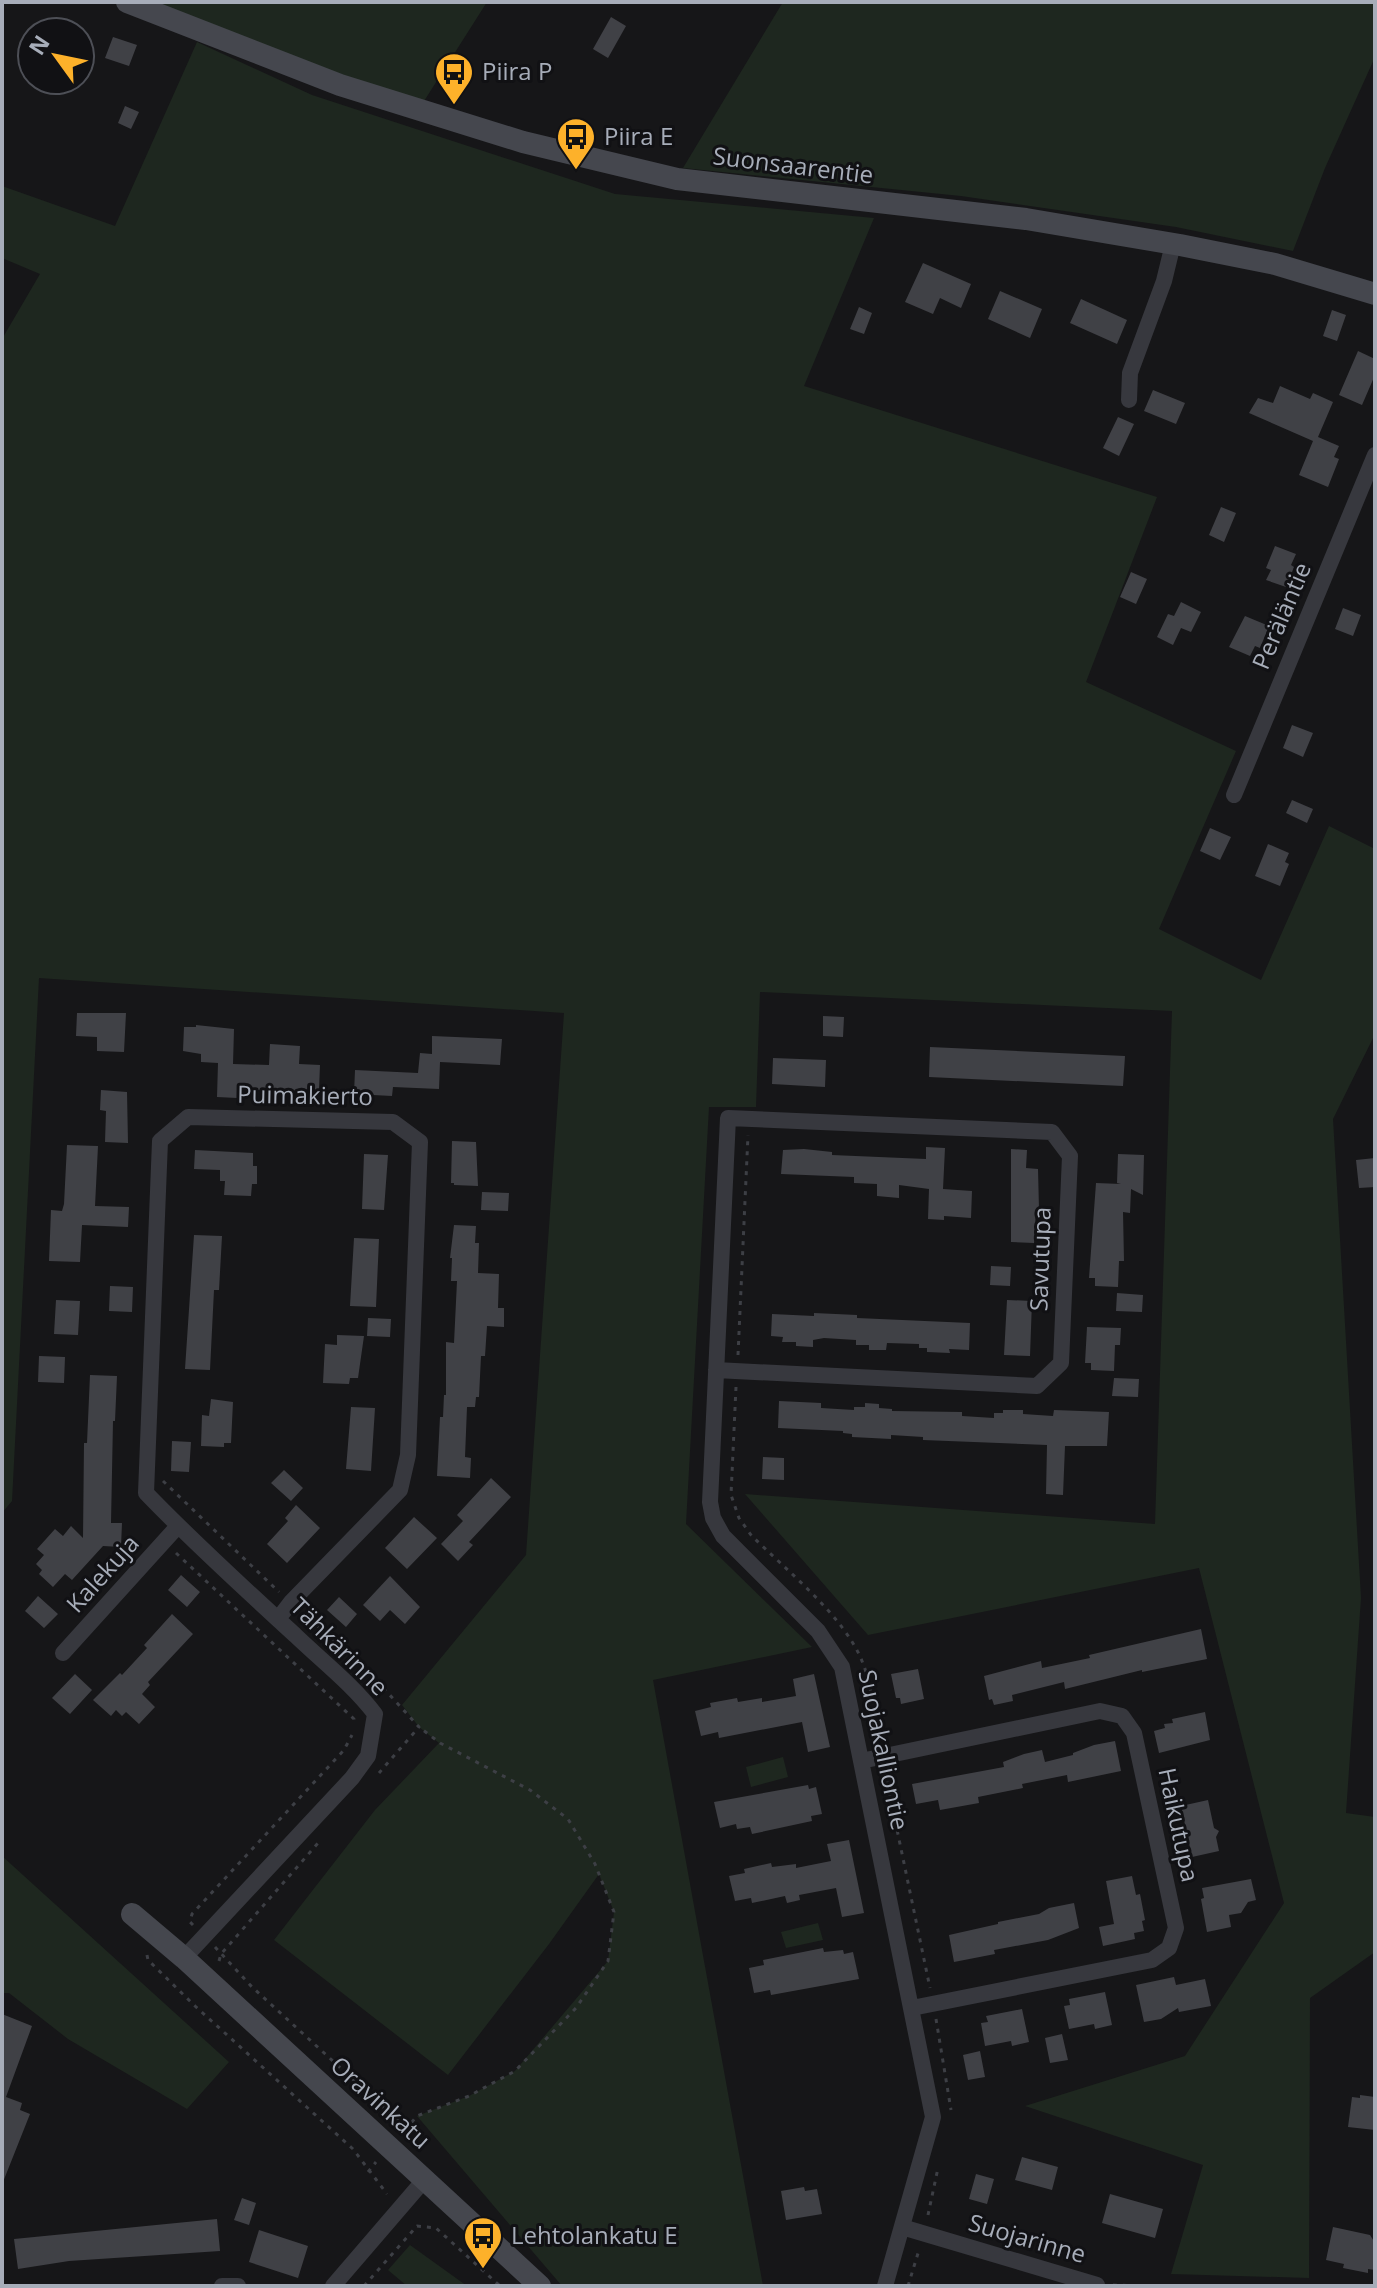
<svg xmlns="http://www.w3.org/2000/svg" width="1377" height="2288" viewBox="0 0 1377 2288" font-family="'Open Sans',sans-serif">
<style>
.green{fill:#1e271f}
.building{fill:#404146}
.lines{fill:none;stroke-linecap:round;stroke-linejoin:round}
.path{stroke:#3d3f45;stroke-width:3;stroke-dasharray:4 6;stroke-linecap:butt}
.street{stroke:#37383e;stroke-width:16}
.secondary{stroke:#45474e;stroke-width:22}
.labels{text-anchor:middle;stroke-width:6;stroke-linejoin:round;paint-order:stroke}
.poi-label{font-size:24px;fill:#a7adb9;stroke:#111114;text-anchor:start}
.street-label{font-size:24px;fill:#a7adb9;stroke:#111114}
</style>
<rect width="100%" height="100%" fill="#161618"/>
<path class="green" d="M 127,2 L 487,2 L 419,109 Z
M 783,2 L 1375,2 L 1375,57 L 1325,168 L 1293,251 L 1176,227 L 961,196 L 683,168 Z
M 197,42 L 312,95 L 615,194 L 874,218 L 804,386 L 1157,497 L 1086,682 L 1236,751 L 1159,929 L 1261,980 L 1329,826 L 1375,849 L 1375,1034 L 1333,1119 L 1361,1598 L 1346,1813 L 1375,1817 L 1375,1952 L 1310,1998 L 1309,2278 L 1171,2274 L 1203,2165 L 1025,2106 L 1185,2056 L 1284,1903 L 1199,1568 L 868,1635 L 745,1494 L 1155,1524 L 1172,1011 L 760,992 L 756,1107 L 709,1107 L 686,1524 L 812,1647 L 653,1680 L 763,2286 L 562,2286 L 417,2116 L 469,2096 L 515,2071 L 608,1961 L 614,1912 L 599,1874 L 549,1944 L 448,2075 L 274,1940 L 375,1810 L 439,1743 L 419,1727 L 402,1705 L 526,1555 L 564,1013 L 39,978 L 12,1501 L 2,1513 L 2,339 L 40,274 L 2,258 L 2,186 L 115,226 Z
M 783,1757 L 788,1777 L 751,1787 L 746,1767 Z
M 2,1856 L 229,2062 L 187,2109 L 68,2039 L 9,1993 L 2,1993 Z
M 818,1923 L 823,1940 L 786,1948 L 781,1932 Z
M 410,2245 L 467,2286 L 407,2286 L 388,2270 Z"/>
<path class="building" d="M 611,17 L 626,26 L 608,58 L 593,49 Z
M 113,37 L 137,45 L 129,66 L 105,58 Z
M 125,106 L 139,112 L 131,129 L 118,123 Z
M 923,263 L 971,284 L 961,308 L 940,298 L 933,314 L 905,302 Z
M 1000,291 L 1042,309 L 1030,338 L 988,319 Z
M 1081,299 L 1127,320 L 1117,344 L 1070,323 Z
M 859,307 L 872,313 L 864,334 L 850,329 Z
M 1332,310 L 1346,315 L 1337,341 L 1323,336 Z
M 1358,351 L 1375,359 L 1375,375 L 1362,405 L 1339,395 Z
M 1280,386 L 1310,399 L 1313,393 L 1333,402 L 1318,437 L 1339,446 L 1334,457 L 1339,459 L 1328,487 L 1299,475 L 1313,441 L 1249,413 L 1258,398 L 1273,403 Z
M 1153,390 L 1185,403 L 1176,424 L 1144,411 Z
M 1118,417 L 1134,424 L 1119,456 L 1103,448 Z
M 1221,507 L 1236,513 L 1224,542 L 1209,535 Z
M 1275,546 L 1296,554 L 1291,565 L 1294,567 L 1286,587 L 1266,580 L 1271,570 L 1266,568 Z
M 1131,572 L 1147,579 L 1136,604 L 1120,597 Z
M 1181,602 L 1201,612 L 1191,632 L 1181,628 L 1173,645 L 1157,637 L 1168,614 L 1174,616 Z
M 1343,608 L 1361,615 L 1353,636 L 1335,629 Z
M 1245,616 L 1269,626 L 1260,648 L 1255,646 L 1250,656 L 1229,647 Z
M 1292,725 L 1313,733 L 1303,757 L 1283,748 Z
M 1292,800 L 1313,809 L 1307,823 L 1286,813 Z
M 1210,828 L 1231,837 L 1220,860 L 1200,851 Z
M 1268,844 L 1289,853 L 1285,862 L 1289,864 L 1280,886 L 1255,876 Z
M 77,1013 L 126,1013 L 124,1052 L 97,1051 L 97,1037 L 76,1036 Z
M 823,1016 L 844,1017 L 843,1037 L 823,1036 Z
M 196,1025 L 234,1029 L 233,1064 L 269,1065 L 270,1044 L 300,1046 L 299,1064 L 320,1065 L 319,1090 L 298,1089 L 298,1092 L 238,1089 L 237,1098 L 217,1097 L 218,1063 L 201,1062 L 201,1054 L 183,1051 L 184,1027 L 196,1027 Z
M 432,1036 L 502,1039 L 500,1065 L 440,1062 L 439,1089 L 393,1087 L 392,1096 L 354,1094 L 355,1070 L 418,1073 L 420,1053 L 432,1054 Z
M 930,1047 L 1125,1056 L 1123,1086 L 929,1077 Z
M 773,1058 L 826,1060 L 825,1087 L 772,1084 Z
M 101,1090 L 127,1092 L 128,1143 L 105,1142 L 106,1111 L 100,1110 Z
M 452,1141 L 476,1142 L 478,1186 L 454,1185 L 454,1183 L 451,1183 Z
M 67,1145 L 98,1146 L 95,1206 L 129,1207 L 128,1227 L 82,1225 L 80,1262 L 49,1261 L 51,1210 L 62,1211 L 64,1204 Z
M 926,1147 L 945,1148 L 943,1189 L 972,1191 L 971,1218 L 944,1216 L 944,1220 L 928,1219 L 929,1189 L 899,1185 L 899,1198 L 877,1196 L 877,1184 L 854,1183 L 854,1177 L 781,1174 L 783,1150 L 804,1149 L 832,1152 L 832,1155 L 926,1159 Z
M 1011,1149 L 1027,1150 L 1026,1168 L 1038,1169 L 1039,1209 L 1036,1209 L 1034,1243 L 1011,1242 Z
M 195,1150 L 253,1153 L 253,1166 L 257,1166 L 257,1184 L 252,1184 L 251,1196 L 224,1195 L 225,1181 L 220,1181 L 220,1170 L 194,1169 Z
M 364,1154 L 388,1155 L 384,1210 L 362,1209 Z
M 1118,1154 L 1144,1155 L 1143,1195 L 1131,1189 L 1130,1213 L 1123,1212 L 1124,1261 L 1119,1261 L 1118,1287 L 1095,1286 L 1095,1278 L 1089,1278 L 1096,1183 L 1121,1184 L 1117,1183 Z
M 1375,1158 L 1375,1187 L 1359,1188 L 1356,1160 Z
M 482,1192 L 509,1193 L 508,1211 L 481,1210 Z
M 454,1225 L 476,1226 L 475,1243 L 479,1243 L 478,1273 L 499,1274 L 498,1308 L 504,1308 L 504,1327 L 487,1326 L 485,1356 L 481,1356 L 479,1397 L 476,1397 L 475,1407 L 467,1407 L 465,1457 L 471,1458 L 470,1478 L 437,1476 L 440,1417 L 443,1417 L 444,1395 L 446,1395 L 446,1342 L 454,1343 L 457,1281 L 451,1281 L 452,1258 L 450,1258 Z
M 194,1235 L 222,1236 L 219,1290 L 214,1290 L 210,1370 L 185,1369 Z
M 354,1238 L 379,1239 L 376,1307 L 350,1306 Z
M 991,1266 L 1011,1267 L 1010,1286 L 990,1285 Z
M 110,1286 L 133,1287 L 132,1312 L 109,1311 Z
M 1117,1293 L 1143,1295 L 1142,1312 L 1116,1311 Z
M 56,1300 L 80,1301 L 78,1335 L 54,1334 Z
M 1007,1300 L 1032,1301 L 1030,1356 L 1004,1355 Z
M 814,1313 L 857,1315 L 857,1318 L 970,1323 L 969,1350 L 949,1349 L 950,1353 L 927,1352 L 927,1348 L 919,1348 L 919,1344 L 887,1343 L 886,1350 L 869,1350 L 869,1345 L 856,1345 L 856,1340 L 824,1338 L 813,1340 L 813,1347 L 796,1346 L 796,1342 L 782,1342 L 783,1337 L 771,1336 L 772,1314 L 814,1316 Z
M 368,1318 L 391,1319 L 390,1337 L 367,1336 Z
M 1087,1327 L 1121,1328 L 1120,1345 L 1115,1345 L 1114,1371 L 1091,1370 L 1091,1363 L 1085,1363 Z
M 337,1335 L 364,1336 L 358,1378 L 350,1378 L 349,1384 L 323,1383 L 325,1344 L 337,1345 Z
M 39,1356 L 65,1357 L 64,1383 L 38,1382 Z
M 90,1375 L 117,1376 L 115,1421 L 113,1421 L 111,1523 L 122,1523 L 121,1547 L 103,1546 L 72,1580 L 65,1574 L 53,1587 L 39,1574 L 42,1570 L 36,1564 L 44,1555 L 37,1549 L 55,1529 L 63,1536 L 71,1526 L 83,1538 L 84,1443 L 87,1443 Z
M 1114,1378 L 1139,1379 L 1138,1397 L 1112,1396 Z
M 211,1399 L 233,1402 L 231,1443 L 224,1443 L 224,1447 L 201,1446 L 202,1415 L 209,1416 Z
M 779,1401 L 821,1403 L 821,1408 L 854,1410 L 854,1407 L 865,1407 L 865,1403 L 879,1404 L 879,1408 L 892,1409 L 892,1411 L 962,1412 L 962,1416 L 994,1418 L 994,1413 L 1003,1413 L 1003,1410 L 1023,1410 L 1023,1414 L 1053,1416 L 1054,1410 L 1109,1412 L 1107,1446 L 1065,1446 L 1063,1495 L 1046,1494 L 1047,1445 L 923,1440 L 923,1437 L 891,1435 L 891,1439 L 852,1437 L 852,1434 L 843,1433 L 843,1431 L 778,1428 Z
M 351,1407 L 375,1408 L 371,1471 L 346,1469 Z
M 172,1441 L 191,1442 L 189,1472 L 171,1471 Z
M 763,1457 L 784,1458 L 784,1480 L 762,1479 Z
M 284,1470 L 303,1488 L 291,1501 L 271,1483 Z
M 491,1478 L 511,1497 L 469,1542 L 473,1545 L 458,1561 L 441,1544 L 463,1521 L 457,1515 Z
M 296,1505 L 320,1528 L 287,1563 L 267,1544 L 288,1521 L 285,1518 Z
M 414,1517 L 437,1538 L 407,1569 L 385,1548 Z
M 181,1575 L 200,1592 L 187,1607 L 168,1590 Z
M 390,1576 L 420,1607 L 405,1624 L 390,1610 L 380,1621 L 363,1605 Z
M 38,1596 L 58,1614 L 44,1628 L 25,1611 Z
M 339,1597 L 357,1614 L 346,1627 L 327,1610 Z
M 172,1614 L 193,1634 L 148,1682 L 150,1685 L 142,1694 L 155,1707 L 139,1724 L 126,1712 L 122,1716 L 116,1710 L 111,1716 L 93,1700 L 120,1673 L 122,1675 L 147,1648 L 144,1645 Z
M 1201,1629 L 1207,1659 L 1142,1672 L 1142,1670 L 1065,1689 L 1064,1682 L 1012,1695 L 1013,1701 L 994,1705 L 992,1699 L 989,1700 L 984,1676 L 1041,1661 L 1042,1668 L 1090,1658 L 1089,1655 Z
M 918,1669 L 924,1699 L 901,1704 L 900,1698 L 896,1698 L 891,1674 Z
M 75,1674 L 92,1690 L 70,1714 L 52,1698 Z
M 814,1674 L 830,1747 L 808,1752 L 802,1722 L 719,1738 L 718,1732 L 701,1736 L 695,1711 L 711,1707 L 710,1703 L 737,1698 L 738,1702 L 762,1698 L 762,1702 L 796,1696 L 793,1679 Z
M 1205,1712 L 1210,1740 L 1159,1753 L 1154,1731 L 1165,1728 L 1164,1724 L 1173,1723 L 1172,1719 Z
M 1115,1741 L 1121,1771 L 1068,1782 L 1067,1775 L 1022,1784 L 1023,1788 L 978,1797 L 979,1803 L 940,1810 L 938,1800 L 916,1804 L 912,1784 L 1004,1767 L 1003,1762 L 1024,1754 L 1042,1750 L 1045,1762 L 1073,1755 L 1073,1753 L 1094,1745 Z
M 808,1785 L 809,1789 L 816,1787 L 822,1814 L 811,1816 L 812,1821 L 752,1834 L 750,1827 L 737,1829 L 736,1824 L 720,1828 L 714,1802 Z
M 1208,1800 L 1214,1828 L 1219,1831 L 1216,1837 L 1219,1851 L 1192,1857 L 1181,1806 Z
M 849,1840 L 864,1913 L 842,1917 L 836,1888 L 799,1895 L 800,1900 L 787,1903 L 785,1896 L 752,1903 L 751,1898 L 735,1901 L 729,1876 L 745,1873 L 744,1869 L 771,1863 L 772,1867 L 796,1864 L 796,1868 L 831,1861 L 827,1844 Z
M 1132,1876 L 1136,1895 L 1140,1894 L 1145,1920 L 1142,1921 L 1144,1931 L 1134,1933 L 1135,1939 L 1103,1946 L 1099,1927 L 1114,1924 L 1106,1881 Z
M 1251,1879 L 1256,1900 L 1248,1902 L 1241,1913 L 1229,1915 L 1231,1927 L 1207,1932 L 1201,1899 L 1204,1898 L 1202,1888 Z
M 1074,1903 L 1079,1928 L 1048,1940 L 994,1950 L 995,1954 L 954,1962 L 949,1935 L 998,1924 L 998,1922 L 1039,1914 L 1049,1908 Z
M 823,1948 L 824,1952 L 843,1950 L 844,1954 L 853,1952 L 859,1979 L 771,1995 L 770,1990 L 754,1993 L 749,1968 L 764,1965 L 763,1960 Z
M 1174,1977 L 1176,1985 L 1205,1979 L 1211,2006 L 1179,2012 L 1178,2008 L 1161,2019 L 1144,2022 L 1136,1985 Z
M 1105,1992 L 1112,2025 L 1095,2029 L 1094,2024 L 1069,2029 L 1064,2006 L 1070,2005 L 1069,1999 Z
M 1022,2009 L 1029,2042 L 1012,2046 L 1011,2041 L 985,2046 L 981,2023 L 988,2022 L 986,2016 Z
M 2,2014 L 32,2026 L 6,2097 L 22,2103 L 20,2110 L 30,2114 L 3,2182 Z
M 1062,2034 L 1068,2060 L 1050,2063 L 1045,2038 Z
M 980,2051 L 985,2077 L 968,2080 L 963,2055 Z
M 1360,2095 L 1375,2097 L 1375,2130 L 1348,2127 L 1352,2097 L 1360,2098 Z
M 1022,2157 L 1058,2167 L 1052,2190 L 1015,2180 Z
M 976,2174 L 994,2179 L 987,2204 L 969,2199 Z
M 804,2187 L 805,2191 L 817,2189 L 822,2214 L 786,2220 L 781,2191 Z
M 1110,2194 L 1163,2209 L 1155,2238 L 1102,2223 Z
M 242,2198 L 256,2203 L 249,2225 L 234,2220 Z
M 217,2219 L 220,2251 L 69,2261 L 18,2269 L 14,2239 Z
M 1333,2227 L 1370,2235 L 1375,2243 L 1375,2270 L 1368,2269 L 1368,2273 L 1343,2268 L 1344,2264 L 1326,2260 Z
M 259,2230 L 308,2246 L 298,2278 L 249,2262 Z"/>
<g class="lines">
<path class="path" d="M 738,1355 L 748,1135
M 736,1387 L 731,1495 L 739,1518 L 751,1535 C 786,1570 844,1616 862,1661 C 872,1685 874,1715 879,1741
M 163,1481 L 279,1592
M 176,1553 L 354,1719 L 354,1724
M 303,1613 L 365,1668 L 419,1727 L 379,1773
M 885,1772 L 930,1988
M 193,1925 L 190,1922 L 192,1914 L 344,1750 L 352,1735
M 215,1947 L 252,1987 L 406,2128
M 147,1955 L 148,1960 L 195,2006 L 353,2149 L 387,2194
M 219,1961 L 221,1954 L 319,1842
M 936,2019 L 951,2110
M 405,2130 L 417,2116 L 469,2096 L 515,2071 L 576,2008 L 608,1961 L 614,1912 L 595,1864 L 568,1819 L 530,1790 L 440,1743 L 419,1727
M 368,2172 L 376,2162
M 928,2215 L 938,2168
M 1113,2285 L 1141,2286
M 364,2286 L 417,2226 L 436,2228 L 500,2286
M 908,2286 L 919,2250"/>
<path class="street" d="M 1129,400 L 1130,373 L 1164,281 L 1173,244
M 1234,795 L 1375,455
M 716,1370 L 1037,1386 L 1061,1363 L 1070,1156 L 1052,1132 L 728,1118 L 710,1502 L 713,1518 L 723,1536 L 818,1631 L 842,1667 L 933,2117 L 885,2286
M 63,1653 L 178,1526
M 861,1761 L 1100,1711 L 1122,1716 L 1134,1733 L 1176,1928 L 1169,1948 L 1152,1960 L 912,2008
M 184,1958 L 352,1778 L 368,1756 L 375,1714 C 352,1684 322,1661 295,1635 C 245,1589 194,1543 146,1493 L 160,1141 L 188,1117 L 393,1122 L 420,1142 L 408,1455 L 400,1490 L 291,1602 L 278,1619
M 902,2227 L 1097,2285
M 222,2286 L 238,2286
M 333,2286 L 425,2179"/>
<path class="secondary" d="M 127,2 L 340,85 L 523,142 L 677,179 L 1026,219 L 1180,245 L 1275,264 L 1375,294
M 132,1914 L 184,1958 L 540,2286"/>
</g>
<defs>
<symbol id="bus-pin" viewBox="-11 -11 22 30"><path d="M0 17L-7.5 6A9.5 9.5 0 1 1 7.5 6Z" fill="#fdb12a" stroke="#111114"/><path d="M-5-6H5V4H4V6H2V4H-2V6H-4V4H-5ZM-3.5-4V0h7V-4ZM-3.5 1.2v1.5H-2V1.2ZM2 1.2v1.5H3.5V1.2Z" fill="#111"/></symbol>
</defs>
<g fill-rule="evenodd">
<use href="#bus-pin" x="432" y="50" width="44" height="60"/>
<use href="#bus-pin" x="554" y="115" width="44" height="60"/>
<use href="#bus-pin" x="461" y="2214" width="44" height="60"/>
</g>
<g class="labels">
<g class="poi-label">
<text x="482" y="80">Piira P</text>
<text x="604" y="145">Piira E</text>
<text x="511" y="2244">Lehtolankatu E</text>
</g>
<g class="street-label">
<text transform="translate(793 166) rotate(7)" y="8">Suonsaarentie</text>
<text transform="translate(1282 616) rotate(-67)" y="8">Peräläntie</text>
<text transform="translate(305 1096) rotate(1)" y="8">Puimakierto</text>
<text transform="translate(1041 1259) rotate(-88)" y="8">Savutupa</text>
<text transform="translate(103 1574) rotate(-48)" y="8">Kalekuja</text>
<text transform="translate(339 1647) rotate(45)" y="8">Tähkärinne</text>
<text transform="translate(883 1750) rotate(78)" y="8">Suojakalliontie</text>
<text transform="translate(1178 1825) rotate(78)" y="8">Haikutupa</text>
<text transform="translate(380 2103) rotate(42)" y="8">Oravinkatu</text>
<text transform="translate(1027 2239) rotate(16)" y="8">Suojarinne</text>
</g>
</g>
<rect width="1377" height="2288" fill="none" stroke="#a7adb9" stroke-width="8"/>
<g transform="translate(56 56) rotate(303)"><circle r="38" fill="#111114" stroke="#4d4f56" stroke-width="2"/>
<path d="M0-6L14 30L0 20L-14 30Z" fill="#fdb12a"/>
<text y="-12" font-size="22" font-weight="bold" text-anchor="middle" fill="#a7adb9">N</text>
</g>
</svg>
